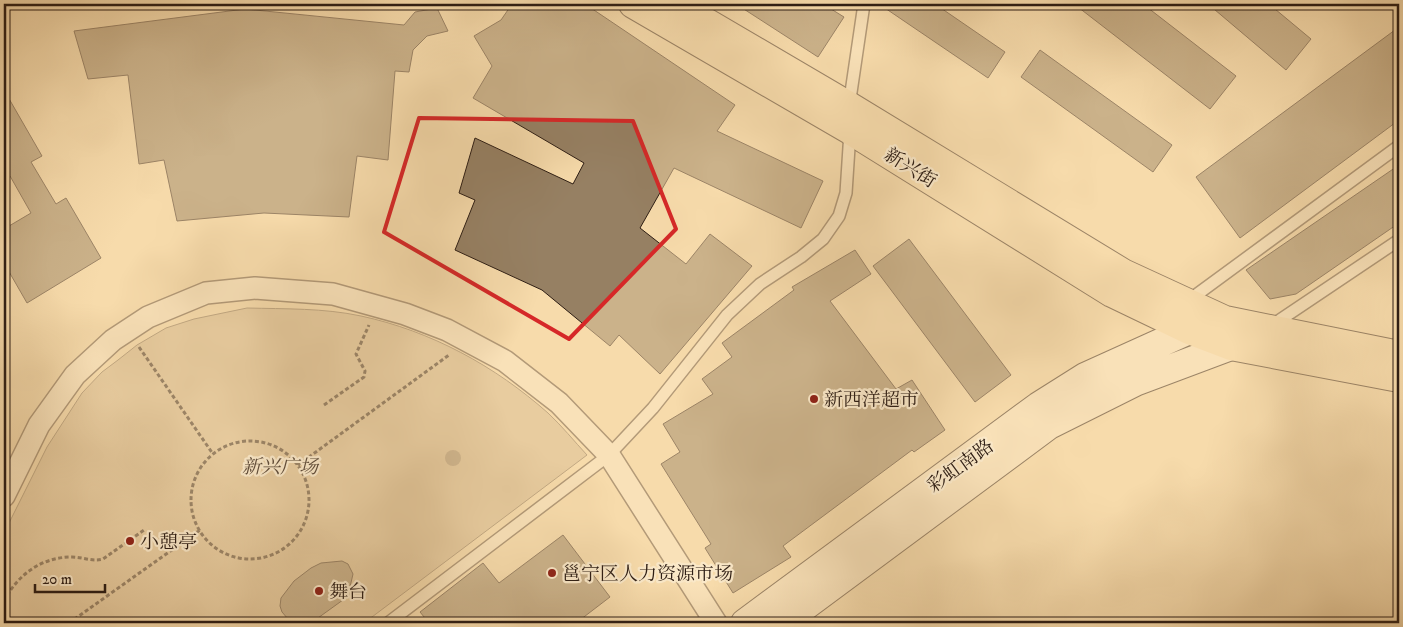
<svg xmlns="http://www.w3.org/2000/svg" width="1403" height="627" viewBox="0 0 1403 627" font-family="'IM FELL DW Pica','Noto Serif SC',serif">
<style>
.green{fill:#d5bb91;stroke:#816c52}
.building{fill:#968063;stroke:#2d1d14}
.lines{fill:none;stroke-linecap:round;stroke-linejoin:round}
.lane-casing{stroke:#604c3a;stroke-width:14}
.street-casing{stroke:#604c3a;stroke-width:24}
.secondary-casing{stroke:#2d1d14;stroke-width:30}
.primary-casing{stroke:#2d1d14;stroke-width:30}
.path{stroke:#2d1d14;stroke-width:3;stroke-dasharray:4 2.5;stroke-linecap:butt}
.lane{stroke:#fae8c8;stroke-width:11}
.street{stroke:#fae8c8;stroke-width:21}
.secondary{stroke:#fae8c8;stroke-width:28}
.primary{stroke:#f7dbab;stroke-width:28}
.tree{fill:#a38c6d}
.marked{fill:none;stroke:#d62828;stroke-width:4;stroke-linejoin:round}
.poi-dot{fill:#8f2418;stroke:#fae8c8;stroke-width:2}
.labels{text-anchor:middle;stroke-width:4.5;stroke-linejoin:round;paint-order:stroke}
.street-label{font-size:19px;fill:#2d1d14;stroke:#fae8c8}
.poi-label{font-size:19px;fill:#2d1d14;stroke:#fae8c8;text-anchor:start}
.park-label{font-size:19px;font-style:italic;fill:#5f4c3a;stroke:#fae8c8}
</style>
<rect width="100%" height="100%" fill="#f7dbab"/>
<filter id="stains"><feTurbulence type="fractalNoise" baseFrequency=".004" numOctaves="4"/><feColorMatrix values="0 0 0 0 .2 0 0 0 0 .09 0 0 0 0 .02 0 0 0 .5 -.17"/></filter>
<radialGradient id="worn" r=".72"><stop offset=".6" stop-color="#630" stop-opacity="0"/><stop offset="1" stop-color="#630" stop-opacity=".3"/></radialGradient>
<path class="green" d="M 247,308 C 285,309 324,308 361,316 C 431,331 495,366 548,413 C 562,426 574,441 587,455 L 364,623 L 4,623 L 4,533 L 47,447 L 82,393 L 102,372 L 118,360 L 137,345 L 166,328 L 194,319 Z"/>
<path class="building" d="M 512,4 L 585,4 L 735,105 L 717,131 L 823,181 L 801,228 L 674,168 L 640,228 L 686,264 L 710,234 L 752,266 L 660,374 L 619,335 L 610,346 L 542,290 L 455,250 L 475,200 L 459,193 L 475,138 L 573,184 L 584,163 L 473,98 L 492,66 L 474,36 L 501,20 Z
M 736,4 L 823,4 L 844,17 L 818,57 Z
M 879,4 L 935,4 L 1005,52 L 988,78 Z
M 1074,4 L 1143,4 L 1236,76 L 1210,109 Z
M 1208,4 L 1269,4 L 1311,39 L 1286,70 Z
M 437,8 L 448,31 L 427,36 L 413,50 L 409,72 L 395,71 L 388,160 L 357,156 L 349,217 L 264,213 L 177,221 L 164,160 L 139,164 L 128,75 L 88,79 L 74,31 L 245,9 L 404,25 L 415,12 Z
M 1399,27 L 1399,120 L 1240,238 L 1196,177 Z
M 1040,50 L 1172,145 L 1153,172 L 1021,77 Z
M 4,90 L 42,156 L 31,162 L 56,204 L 66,198 L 101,258 L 27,303 L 4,263 L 4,229 L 31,213 L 10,176 L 4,179 Z
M 1399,165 L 1399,223 L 1296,294 L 1270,299 L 1246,270 Z
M 909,239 L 1011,375 L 975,402 L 873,266 Z
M 855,250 L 871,274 L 830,301 L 896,389 L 912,380 L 945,430 L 914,452 L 912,450 L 783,546 L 791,557 L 733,593 L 705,548 L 711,544 L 661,464 L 680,452 L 663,424 L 713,394 L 702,379 L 732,357 L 722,343 L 794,290 L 792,287 Z
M 563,535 L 610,597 L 576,623 L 429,623 L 420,612 L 483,563 L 499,583 Z
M 342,561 L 348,564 L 353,574 L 350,587 L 354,592 L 311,623 L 300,623 L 298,620 L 288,619 L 282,612 L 280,606 L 281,598 L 294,581 L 311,568 L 321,563 Z"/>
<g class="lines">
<defs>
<path id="lane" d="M 849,106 L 864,4
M 1188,301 L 1399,146
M 1271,326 L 1399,240
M 388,623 L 609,455 L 653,408 L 727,315 L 760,284 L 801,257 L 823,239 L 839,216 L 846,193 L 850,132"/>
<path id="street" d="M 4,496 L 39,425 L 75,375 L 113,340 L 148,317 L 206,293 L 255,288 L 333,294 L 405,314 L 447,330 L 505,361 L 559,403 L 609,455 L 716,623"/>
<path id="secondary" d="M 745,623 L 1039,406 L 1085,377 L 1189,330 L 1207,325
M 782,623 L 1049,425 L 1135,382 L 1231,346"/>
<path id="primary" d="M 633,4 L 850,130 L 1112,293 L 1189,330 L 1231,346 L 1399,378
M 675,4 L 849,106 L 1123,273 L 1225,320 L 1399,355"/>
</defs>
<use href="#lane" class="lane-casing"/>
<use href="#street" class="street-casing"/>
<use href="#secondary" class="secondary-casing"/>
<use href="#primary" class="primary-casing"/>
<path class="path" d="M 139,347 L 213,454
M 324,405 L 364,377 L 365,371 L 356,354 L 369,325
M191 500a59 59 0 1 1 118 0a59 59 0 1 1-118 0Z
M 298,465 L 449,355
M 4,601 C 18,574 42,557 72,557 C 83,557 92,562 103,559 L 144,530
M 69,623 L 200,530"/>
<use href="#lane" class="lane"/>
<use href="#street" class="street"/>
<use href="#secondary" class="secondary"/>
<use href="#primary" class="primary"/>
</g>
<circle class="tree" cx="453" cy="458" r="8"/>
<path d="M0 0H1403V627H0ZM 419,118 L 633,121 L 676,229 L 569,339 L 384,232 Z" fill="#f7dbab" fill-opacity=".55" fill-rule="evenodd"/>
<path class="marked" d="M 419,118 L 633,121 L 676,229 L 569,339 L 384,232 Z"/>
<g class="poi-dot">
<circle cx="814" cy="399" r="5"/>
<circle cx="130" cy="541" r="5"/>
<circle cx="552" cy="573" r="5"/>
<circle cx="319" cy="591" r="5"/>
</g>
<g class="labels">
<g class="street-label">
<text transform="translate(911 167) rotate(32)" y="7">新兴街</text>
<text transform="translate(960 465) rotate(-36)" y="7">彩虹南路</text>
</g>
<g class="poi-label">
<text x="824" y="406">新西洋超市</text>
<text x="140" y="548">小憩亭</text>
<text x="562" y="580">邕宁区人力资源市场</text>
<text x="329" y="598">舞台</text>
</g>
<g class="park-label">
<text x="280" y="473">新兴广场</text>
</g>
</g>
<rect width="1403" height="627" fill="none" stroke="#f7dbab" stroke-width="20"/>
<rect x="5" y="5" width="1393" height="617" fill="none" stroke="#2d1d14" stroke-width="2.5"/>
<rect x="10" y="10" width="1383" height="607" fill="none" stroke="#2d1d14"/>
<path d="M35 584v8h70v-8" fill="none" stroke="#2d1d14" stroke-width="2.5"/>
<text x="42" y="584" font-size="15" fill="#2d1d14" stroke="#fae8c8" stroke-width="4" paint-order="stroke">20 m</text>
<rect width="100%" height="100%" filter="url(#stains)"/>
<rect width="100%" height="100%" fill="url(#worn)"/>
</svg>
